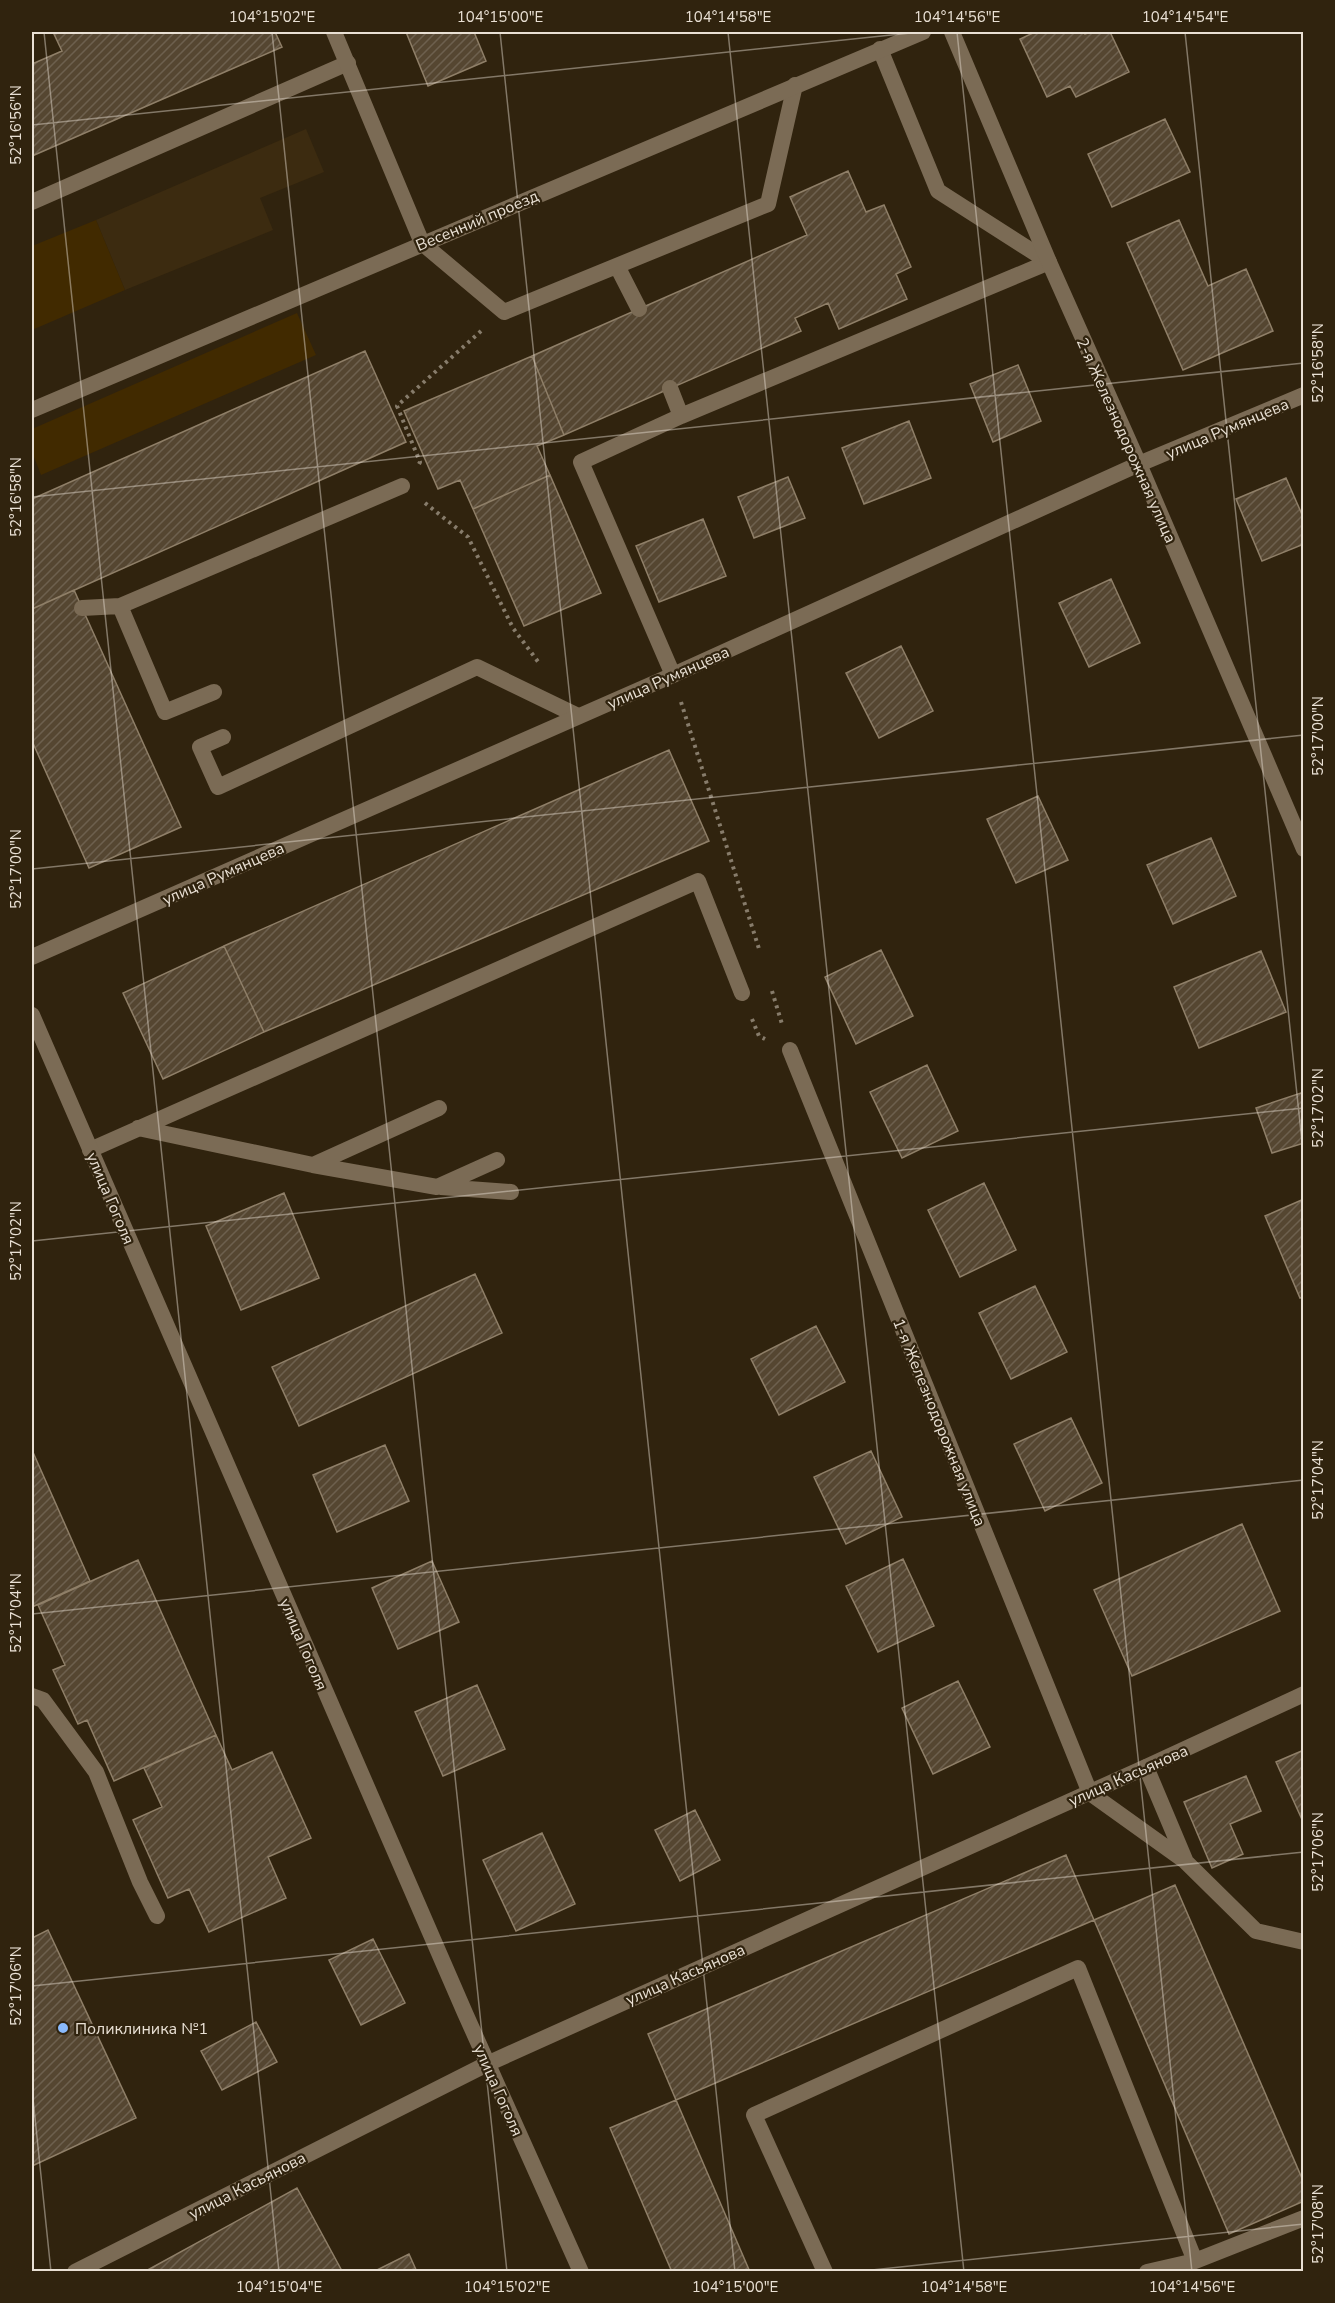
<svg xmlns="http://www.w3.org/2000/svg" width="1335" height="2303" viewBox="0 0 1335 2303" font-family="'Nunito Sans',sans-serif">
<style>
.built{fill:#3c2b10}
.park{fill:#412a00}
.building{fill:url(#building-hatch);stroke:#8f7f68;stroke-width:1.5}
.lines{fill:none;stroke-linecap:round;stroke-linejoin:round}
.path{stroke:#877c6b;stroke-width:4;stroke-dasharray:3 4.5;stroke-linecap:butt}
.service{stroke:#7b6b55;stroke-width:16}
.minor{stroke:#7b6b55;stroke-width:16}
.secondary{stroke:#7b6b55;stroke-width:16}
.ticks{fill:none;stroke:#e9e0d4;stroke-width:1.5;stroke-opacity:0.45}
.poi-dot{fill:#8abafc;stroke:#30230e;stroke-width:2}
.labels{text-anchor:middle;stroke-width:4.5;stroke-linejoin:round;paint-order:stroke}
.street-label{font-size:16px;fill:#e9e0d4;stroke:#30230e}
.poi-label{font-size:16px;fill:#e9e0d4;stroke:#30230e;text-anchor:start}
.neatline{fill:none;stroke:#e9e0d4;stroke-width:2}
.ticks-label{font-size:15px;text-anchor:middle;fill:#e9e0d4}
</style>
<defs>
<pattern id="building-hatch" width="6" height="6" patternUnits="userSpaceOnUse" patternTransform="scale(1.5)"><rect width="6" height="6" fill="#554631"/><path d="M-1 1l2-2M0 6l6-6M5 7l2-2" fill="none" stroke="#6d604e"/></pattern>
</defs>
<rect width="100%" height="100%" fill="#30230e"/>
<path class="built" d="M 306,129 L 324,172 L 260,198 L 273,230 L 125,290 L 96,220 Z"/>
<path class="park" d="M 96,220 L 125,290 L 32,330 L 32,246 Z
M 297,313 L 316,355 L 41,475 L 32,452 L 32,429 Z"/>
<path class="building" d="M 53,32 L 275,32 L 282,47 L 32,156 L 32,64 L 62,51 Z
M 406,32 L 474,32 L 486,61 L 428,86 Z
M 1035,32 L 1083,32 L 1085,34 L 1090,32 L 1110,32 L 1129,72 L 1076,97 L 1070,86 L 1047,97 L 1020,39 Z
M 1165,119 L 1190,172 L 1112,207 L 1088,154 Z
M 848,171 L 866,212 L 884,205 L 911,267 L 896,274 L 907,299 L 839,329 L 828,303 L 795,318 L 801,331 L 564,435 L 532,356 L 807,235 L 790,197 Z
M 1179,220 L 1208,286 L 1246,269 L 1273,331 L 1183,370 L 1127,243 Z
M 365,351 L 406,442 L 32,609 L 32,499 Z
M 532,356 L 564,435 L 537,446 L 550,475 L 473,509 L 460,480 L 438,489 L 404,411 Z
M 1018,365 L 1041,421 L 993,442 L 970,384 Z
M 909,421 L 931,478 L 864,504 L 842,448 Z
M 550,475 L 601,593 L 524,626 L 473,509 Z
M 788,477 L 805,518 L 754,538 L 738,497 Z
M 1286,478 L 1304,519 L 1304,544 L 1262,561 L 1236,499 Z
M 703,519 L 726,576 L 659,602 L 636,546 Z
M 1111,579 L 1140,643 L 1089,667 L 1059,603 Z
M 74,590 L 181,827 L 89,868 L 32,741 L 32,609 Z
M 901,646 L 933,711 L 879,738 L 846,673 Z
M 669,750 L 709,841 L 264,1032 L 224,946 Z
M 1038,796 L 1068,860 L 1016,883 L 987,819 Z
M 1211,838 L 1236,896 L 1173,924 L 1147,865 Z
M 224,946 L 264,1032 L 163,1079 L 123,993 Z
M 881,950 L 913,1016 L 856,1044 L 825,977 Z
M 1261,951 L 1286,1012 L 1199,1048 L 1174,987 Z
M 927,1065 L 958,1131 L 902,1158 L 870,1092 Z
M 1304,1092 L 1304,1143 L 1272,1153 L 1256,1108 Z
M 984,1183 L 1016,1250 L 960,1277 L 928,1210 Z
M 284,1193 L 319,1278 L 241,1310 L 206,1226 Z
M 1304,1199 L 1304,1297 L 1300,1298 L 1265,1216 Z
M 475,1274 L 502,1333 L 299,1426 L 272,1367 Z
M 1035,1286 L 1067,1352 L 1011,1379 L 979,1313 Z
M 816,1326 L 845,1382 L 779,1415 L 751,1359 Z
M 1071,1418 L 1102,1483 L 1045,1511 L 1014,1444 Z
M 385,1445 L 409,1501 L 337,1532 L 313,1475 Z
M 32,1450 L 90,1581 L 32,1607 Z
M 871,1451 L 902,1517 L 846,1544 L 814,1477 Z
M 1242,1524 L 1280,1611 L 1132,1676 L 1094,1590 Z
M 903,1559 L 934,1626 L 878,1652 L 846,1586 Z
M 138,1560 L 216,1735 L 114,1781 L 87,1720 L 78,1724 L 53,1670 L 65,1665 L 38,1605 Z
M 432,1561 L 459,1622 L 398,1649 L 372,1588 Z
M 958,1681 L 990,1747 L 933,1774 L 902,1708 Z
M 477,1685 L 505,1749 L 443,1776 L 415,1712 Z
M 216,1735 L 232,1770 L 272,1752 L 311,1838 L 268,1857 L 286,1898 L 209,1932 L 189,1889 L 168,1898 L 133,1820 L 162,1807 L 144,1768 Z
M 1304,1750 L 1304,1824 L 1276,1762 Z
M 1246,1776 L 1261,1811 L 1230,1824 L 1243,1854 L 1212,1868 L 1184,1802 Z
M 695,1810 L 720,1860 L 680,1881 L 655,1830 Z
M 542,1833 L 575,1904 L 516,1931 L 483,1860 Z
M 1066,1855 L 1094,1920 L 676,2100 L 648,2034 Z
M 1175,1885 L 1304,2183 L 1304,2201 L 1229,2234 L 1094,1920 Z
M 48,1930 L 136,2118 L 32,2166 L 32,1938 Z
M 373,1939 L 405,2003 L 361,2025 L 329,1960 Z
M 256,2022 L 277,2062 L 222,2090 L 201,2051 Z
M 676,2100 L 750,2272 L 672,2272 L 610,2128 Z
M 297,2188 L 342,2271 L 144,2272 Z
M 409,2254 L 417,2272 L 373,2272 Z"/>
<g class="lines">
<path class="path" d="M 419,464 L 420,462 L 397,406 L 481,331
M 425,503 L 468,537 L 513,628 L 539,663
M 681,702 L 760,952
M 772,991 L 782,1024
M 752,1019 L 759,1036 L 765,1039"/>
<path class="service" d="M 32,202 L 348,63
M 422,243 L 504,312 L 768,204 L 795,85
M 617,266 L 639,309
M 670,388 L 681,416
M 82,608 L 120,606
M 673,675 L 581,462 L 681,416 L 1049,262 L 938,191 L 880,49
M 214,692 L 165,712 L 120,606 L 402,486
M 223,737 L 200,747 L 218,787 L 477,667 L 578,716
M 138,1128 L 313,1165 L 439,1108
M 90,1150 L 698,881 L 742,993
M 313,1165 L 437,1187 L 497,1160
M 441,1187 L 511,1192
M 32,1696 L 43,1700 L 96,1772 L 140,1882 L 157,1916
M 1146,1767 L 1186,1862 L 1256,1931 L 1304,1942
M 1090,1793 L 1185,1861
M 825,2272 L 754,2115 L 1078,1968 L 1195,2261
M 1147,2272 L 1195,2261 L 1304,2218"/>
<path class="minor" d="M 334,32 L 422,243
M 32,410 L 923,32
M 32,957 L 673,675 L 1139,464 L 1304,395
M 790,1050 L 1090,1793
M 75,2272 L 487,2064 L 1146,1767 L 1304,1694"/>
<path class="secondary" d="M 952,32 L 1049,262 L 1139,464 L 1304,849
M 32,1015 L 465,2013 L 581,2272"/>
</g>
<path class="ticks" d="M 44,32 L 279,2272M 272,32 L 507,2272M 500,32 L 735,2272M 728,32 L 964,2272M 957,32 L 1192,2272M 1185,32 L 1304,1161M 32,125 L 920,32M 32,497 L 1304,363M 32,869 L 1304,735M 32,1241 L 1304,1108M 32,1614 L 1304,1480M 32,1986 L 1304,1852M 32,2089 L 51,2272M 853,2272 L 1304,2224"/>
<circle class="poi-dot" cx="63" cy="2028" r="6"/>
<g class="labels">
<g class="street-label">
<text transform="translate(477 220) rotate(-23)" y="6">Весенний проезд</text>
<text transform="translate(1227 428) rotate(-23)" y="6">улица Румянцева</text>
<text transform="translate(1127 440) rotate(66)" y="6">2-я Железнодорожная улица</text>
<text transform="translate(668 677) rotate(-24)" y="6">улица Румянцева</text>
<text transform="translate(223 873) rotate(-24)" y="6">улица Румянцева</text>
<text transform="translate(111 1198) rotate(67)" y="6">улица Гоголя</text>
<text transform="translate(940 1422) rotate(68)" y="6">1-я Железнодорожная улица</text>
<text transform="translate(304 1644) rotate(67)" y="6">улица Гоголя</text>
<text transform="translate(1128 1775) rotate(-24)" y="6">улица Касьянова</text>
<text transform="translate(685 1974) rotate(-24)" y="6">улица Касьянова</text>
<text transform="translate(499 2090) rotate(66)" y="6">улица Гоголя</text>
<text transform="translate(247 2185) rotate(-27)" y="6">улица Касьянова</text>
</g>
<g class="poi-label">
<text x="75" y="2034">Поликлиника №1</text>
</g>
</g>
<rect width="1335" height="2303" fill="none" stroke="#30230e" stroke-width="66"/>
<rect x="33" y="33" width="1269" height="2237" class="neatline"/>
<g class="ticks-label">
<text x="272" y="22">104°15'02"E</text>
<text x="500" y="22">104°15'00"E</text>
<text x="728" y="22">104°14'58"E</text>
<text x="957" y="22">104°14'56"E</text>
<text x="1185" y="22">104°14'54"E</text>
<text transform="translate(16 125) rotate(-90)" y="5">52°16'56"N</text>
<text transform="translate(1318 363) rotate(-90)" y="5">52°16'58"N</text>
<text transform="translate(16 497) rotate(-90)" y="5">52°16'58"N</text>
<text transform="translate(1318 736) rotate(-90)" y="5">52°17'00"N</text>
<text transform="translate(16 869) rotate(-90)" y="5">52°17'00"N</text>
<text transform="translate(1318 1108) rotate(-90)" y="5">52°17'02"N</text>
<text transform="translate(16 1241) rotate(-90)" y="5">52°17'02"N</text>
<text transform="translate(1318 1480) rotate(-90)" y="5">52°17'04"N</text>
<text transform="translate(16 1613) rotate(-90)" y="5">52°17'04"N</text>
<text transform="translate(1318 1852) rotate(-90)" y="5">52°17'06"N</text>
<text transform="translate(16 1986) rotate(-90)" y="5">52°17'06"N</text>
<text transform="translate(1318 2224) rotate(-90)" y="5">52°17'08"N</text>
<text x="279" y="2292">104°15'04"E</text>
<text x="507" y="2292">104°15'02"E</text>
<text x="735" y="2292">104°15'00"E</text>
<text x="964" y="2292">104°14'58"E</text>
<text x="1192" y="2292">104°14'56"E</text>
</g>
</svg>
